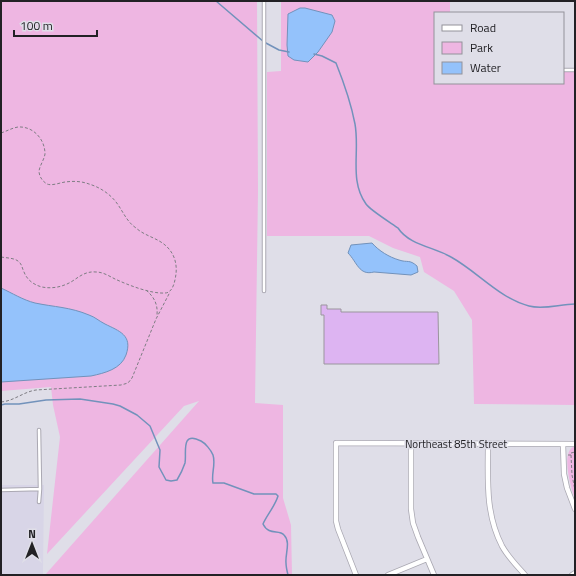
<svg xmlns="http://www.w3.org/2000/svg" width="576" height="576" viewBox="0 0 576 576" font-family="'Titillium Web',sans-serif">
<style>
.built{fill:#d8d5e7}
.green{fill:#eeb6e2}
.water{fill:#94c2fb;stroke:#7292bb}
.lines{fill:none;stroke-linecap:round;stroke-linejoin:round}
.stream{stroke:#7292bb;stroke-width:1.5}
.building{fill:#ddb4f2;stroke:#9a959d}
.service-casing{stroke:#aaa8b2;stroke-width:4.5}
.minor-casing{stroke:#aaa8b2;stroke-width:6}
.path{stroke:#7e7d83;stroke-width:1;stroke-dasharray:3 2;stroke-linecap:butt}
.service{stroke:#fff;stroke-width:2.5}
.minor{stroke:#fff;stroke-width:4.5}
.labels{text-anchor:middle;stroke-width:3;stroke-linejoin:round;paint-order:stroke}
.street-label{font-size:11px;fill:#222125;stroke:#dfdee8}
</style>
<rect width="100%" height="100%" fill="#dfdee8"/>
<path class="built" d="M 1,485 L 44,485 L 43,575 L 1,575 Z"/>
<path class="green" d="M 1,1 L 257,1 L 258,191 L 255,403 L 283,405 L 283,498 L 291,525 L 292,575 L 45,575 L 199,401 L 184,406 L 47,554 L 60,437 L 53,405 L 51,387 L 1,391 Z
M 281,1 L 450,1 L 450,13 L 435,13 L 435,83 L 563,83 L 563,72 L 575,72 L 575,405 L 474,404 L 472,320 L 454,291 L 424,272 L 420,257 L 393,248 L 369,236 L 267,236 L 267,72 L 281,71 Z
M 573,447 L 575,447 L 575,499 C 571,488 561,454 573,447 Z"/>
<path class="water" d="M 300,8 L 305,8 L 332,15 L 335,21 L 332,32 L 318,52 L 308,62 L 294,60 L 288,56 L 287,45 L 288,14 Z
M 372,243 C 379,251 389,257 399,260 C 408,263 409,259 417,266 L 418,272 L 411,275 L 374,272 C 359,276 357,262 348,253 L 351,245 Z
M 1,288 C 12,293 23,300 35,303 C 54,307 70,307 89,315 C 95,317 99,321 105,324 C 119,331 133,335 126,355 C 121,369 105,373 91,376 L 1,382 Z"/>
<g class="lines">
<path class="stream" d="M 216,1 L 264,42 L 279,50 L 289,52
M 314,54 L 322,56 L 336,63 C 344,83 351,103 355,124 C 360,152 349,180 366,204 C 370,210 391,223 398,228 C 409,245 434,247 451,257 C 478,272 499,298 529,306 C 544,310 560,304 575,304
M 1,405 L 5,404 L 19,404 L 46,400 L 80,399 L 113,404 L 120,406 L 137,415 L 150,426 L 160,450 L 159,467 L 166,480 L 171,481 L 177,480 C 180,475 183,469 185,463 C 187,454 180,430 201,441 C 205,443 211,450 213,455 C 216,464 211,474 213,483 L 224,483 L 254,494 L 276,494 L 278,496 C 275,506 267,515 263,524 C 269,536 279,529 284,535 C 291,542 285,554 286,563 C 286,567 287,571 288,575"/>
</g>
<path class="building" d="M 321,305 L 327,305 L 327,309 L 341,309 L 341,312 L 438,312 L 439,364 L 324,364 L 324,315 L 321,315 Z"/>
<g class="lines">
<defs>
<path id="service" d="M 264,1 L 264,291
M 563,70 L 575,70
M 39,430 L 40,489
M 1,490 L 40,489 L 39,502"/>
<path id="minor" d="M 411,444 L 411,509 L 413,523 L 418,537 L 434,575
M 488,444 C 488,479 485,513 502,546 C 508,557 517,566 525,575
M 563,444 L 564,474 L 567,488 L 575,509
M 356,575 L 338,529 L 336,521 L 336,443 L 575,444
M 388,575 L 427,559
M 572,575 L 575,573"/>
</defs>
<use href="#service" class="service-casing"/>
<use href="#minor" class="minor-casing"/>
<path class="path" d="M 1,133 C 7,131 12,128 18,127 C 33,126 45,139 45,154 C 44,160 40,165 39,171 C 39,176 42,181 47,184 C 52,186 59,183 65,182 C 73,181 81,181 89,184 C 99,187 109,193 116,202 C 123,211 126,221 136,228 C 146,237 160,238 169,249 C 175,256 177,265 176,274 C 175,281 173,293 165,293 C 151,294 128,285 115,279 C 109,276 103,272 96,272 C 85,271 79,277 71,282 C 62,287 52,289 42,287 C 34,285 27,280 24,272 C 22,268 22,264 18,261 C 14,258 7,258 1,257
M 146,290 C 154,297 158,304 157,315
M 1,402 C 14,401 23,392 36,390 L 121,385 L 128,383 L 132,378 L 156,319 L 170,292
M 568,455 L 571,455 L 571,453 L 575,452
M 571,455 L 572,475 L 575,490"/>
<use href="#service" class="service"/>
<use href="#minor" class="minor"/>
</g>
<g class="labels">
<g class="street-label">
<text x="456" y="448">Northeast 85th Street</text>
</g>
</g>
<rect width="576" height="576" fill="none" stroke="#222125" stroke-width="4"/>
<rect x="434" y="12" width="130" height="72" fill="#dfdee8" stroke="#93929a"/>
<rect x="442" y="25" width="20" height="6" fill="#ffffff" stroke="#93929a"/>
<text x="470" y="32" font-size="12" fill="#222125">Road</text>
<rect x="442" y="42" width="20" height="12" fill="#eeb6e2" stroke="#93929a"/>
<text x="470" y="52" font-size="12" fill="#222125">Park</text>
<rect x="442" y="62" width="20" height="12" fill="#94c2fb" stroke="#93929a"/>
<text x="470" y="72" font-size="12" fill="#222125">Water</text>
<g transform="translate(32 544)" stroke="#dfdee8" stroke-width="3" paint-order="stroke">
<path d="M0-3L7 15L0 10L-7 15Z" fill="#222125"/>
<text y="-6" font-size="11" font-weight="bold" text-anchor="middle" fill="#222125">N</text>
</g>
<path d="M14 30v6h83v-6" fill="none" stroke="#222125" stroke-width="2"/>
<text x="20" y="30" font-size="12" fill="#222125" stroke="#dfdee8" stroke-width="3" paint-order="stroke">100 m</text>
</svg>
